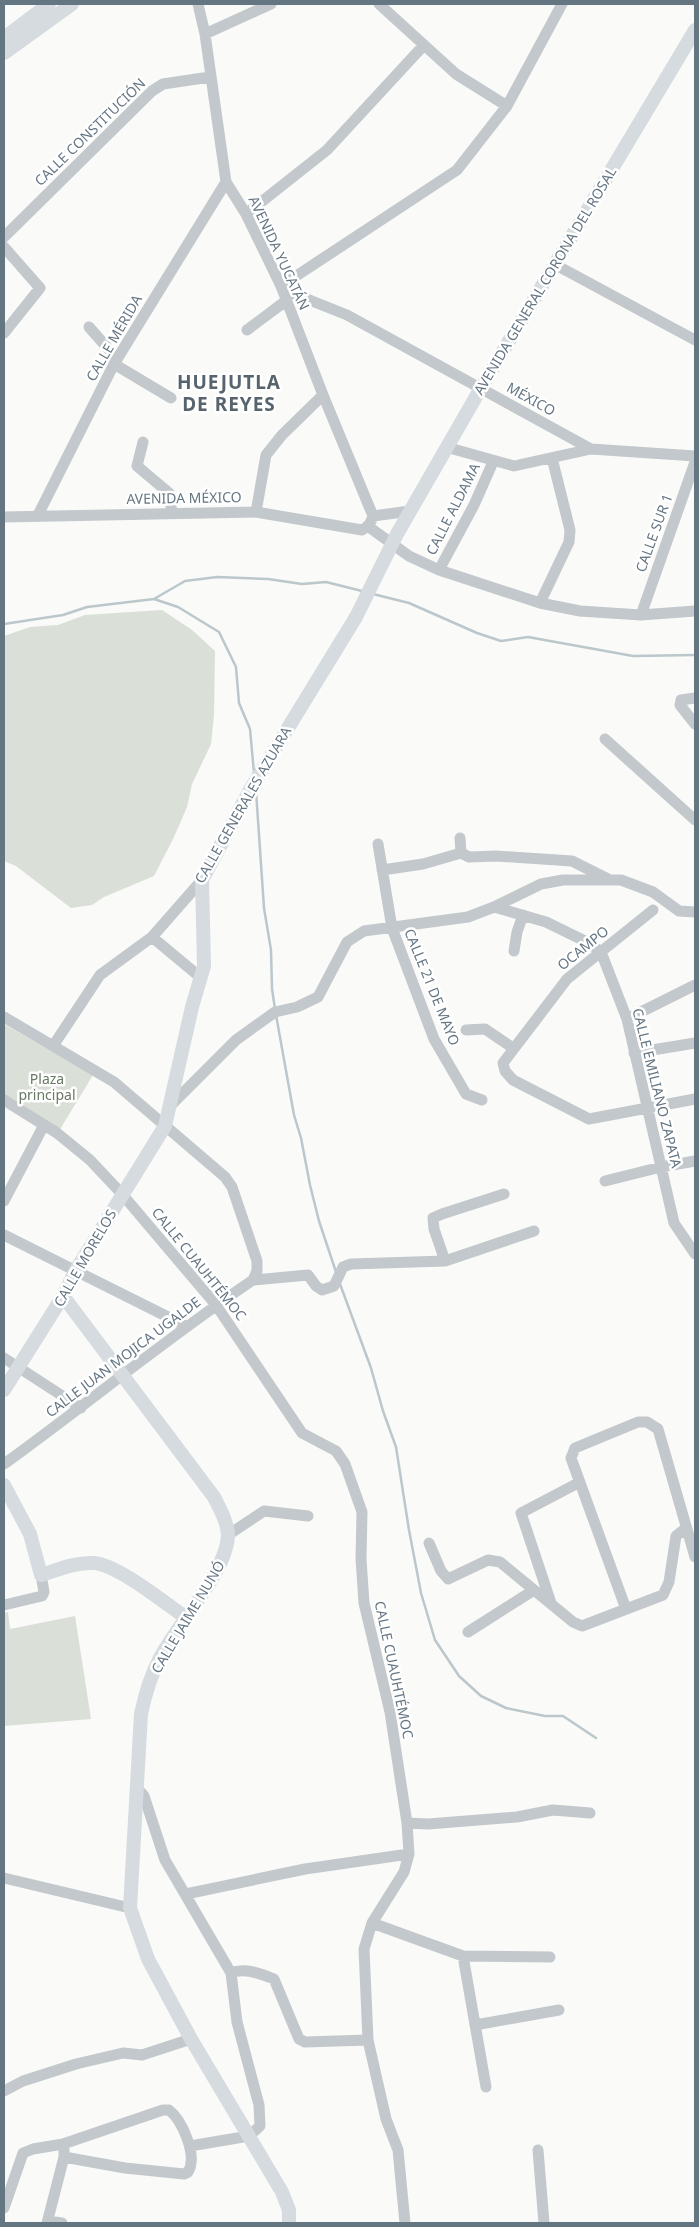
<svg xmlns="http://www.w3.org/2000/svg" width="699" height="2227" viewBox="0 0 699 2227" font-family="'Noto Sans',sans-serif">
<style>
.green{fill:#dadfd7}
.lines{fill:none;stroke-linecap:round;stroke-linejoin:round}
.stream{stroke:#bbc7cb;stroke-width:2.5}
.minor{stroke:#c3c8cc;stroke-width:11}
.major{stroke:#d6dbdf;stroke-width:14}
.labels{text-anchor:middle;stroke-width:5;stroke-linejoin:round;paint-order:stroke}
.street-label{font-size:14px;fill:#657683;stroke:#fff}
.park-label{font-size:14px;fill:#687a64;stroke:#fff}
.district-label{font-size:19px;font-weight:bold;letter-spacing:1px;fill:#57646e;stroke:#fff}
</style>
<rect width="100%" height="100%" fill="#fafaf8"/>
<path class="green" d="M 162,610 L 192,630 L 215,651 L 214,715 L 211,744 L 192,784 L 187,807 L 174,837 L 154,876 L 104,897 L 92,905 L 71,908 L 16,866 L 4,861 L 4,636 L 30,627 L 58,625 L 85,615 Z
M 4,1024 L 93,1075 L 59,1131 L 4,1097 Z
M 8,1612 L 10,1629 L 75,1616 L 91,1719 L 4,1726 L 4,1613 Z"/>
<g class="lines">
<path class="stream" d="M 373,594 L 409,603 L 477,633 L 501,641 L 528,637 L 633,656 L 695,655
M 154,599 L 178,607 L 219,632 L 236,667 L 239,703 L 250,729 L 254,773
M 4,624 L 63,615 L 87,607 L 154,599 L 185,581 L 217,577 L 268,579 L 302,584 L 326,582 L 362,591
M 256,791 L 264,908 L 271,950 L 272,989 L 275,1009
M 276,1015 L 294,1115 L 301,1138 L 310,1185 L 319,1221 L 336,1272
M 340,1284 L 371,1368 L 383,1411 L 396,1447 L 409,1530 L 421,1593 L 435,1640 L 459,1676 L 481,1696 L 506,1708 L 545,1716 L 563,1716 L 596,1738"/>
<path class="minor" d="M 379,4 L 456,74 L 507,106
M 205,34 L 271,4
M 246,214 L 327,150 L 424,45
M 4,237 L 152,91 L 163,84 L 210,77
M 4,247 L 40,288 L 4,333
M 554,264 L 695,340
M 281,286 L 457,170 L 507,106 L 562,4
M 282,289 L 347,315 L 591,449 L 695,456
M 89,327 L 111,352 L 114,364 L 171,398
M 247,330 L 287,300
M 143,442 L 137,466 L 169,493 L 172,513
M 446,447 L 514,466 L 591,449
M 256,512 L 266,455 L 282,435 L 323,395
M 38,515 L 114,364 L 226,182
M 373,516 L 410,511
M 4,517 L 256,512 L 362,530 C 369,526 371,523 373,516 L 323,395 L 281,286 L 246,214 L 226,182 L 205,34 L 198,4
M 369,527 L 409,556 L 439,570 L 540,603 L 580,611 L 641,615 L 695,611
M 439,570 L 474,505 L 493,462
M 540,603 L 569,542 L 570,530 L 552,458
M 641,615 L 695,462
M 695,698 L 681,700 L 680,705 L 695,724
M 605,739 L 695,820
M 460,838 L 461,853 L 469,857 L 496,856 L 572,861 L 608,879
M 378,844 L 392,928 L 434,1039 L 466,1094 L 482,1100
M 382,870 L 423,864 L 461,853
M 494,907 L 546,922 L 589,943 L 601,952 L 627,1019 L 674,1223 L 695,1254
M 653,910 L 567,979 L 503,1063 L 505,1071 L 513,1080 L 589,1119 L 695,1099
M 152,937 L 200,977
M 514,951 L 517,932 L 523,915
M 4,1017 L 114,1082 L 225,1177 L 232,1187 L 257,1261 L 257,1271 L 253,1280 C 167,1338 87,1404 4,1464
M 627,1019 L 695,985
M 466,1030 L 485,1029 L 513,1048
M 53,1046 L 100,975 L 152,937 L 202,880
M 634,1053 L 695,1043
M 4,1100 L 57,1133 L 90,1160 L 122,1194 L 216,1305 L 302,1433 L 336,1451 L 345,1464 L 362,1512 L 361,1559 L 364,1603 L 390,1712 L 407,1823 L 409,1854 L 404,1872 L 372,1923 L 364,1949 L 368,2040 L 386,2119 L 398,2150 L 405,2223
M 170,1106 L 236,1040 L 275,1012 L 297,1007 L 318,997 L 347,942 L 364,931 L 468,917 L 494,907 L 541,884 L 563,880 L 621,880 L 653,892 L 679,911 L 695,912
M 605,1181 L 661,1167 L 695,1161
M 4,1201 L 44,1125
M 4,1235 L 186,1326
M 445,1261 L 434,1229 L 433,1218 L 442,1214 L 504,1194
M 253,1280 L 308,1275 L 316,1286 L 322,1290 L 334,1286 L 343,1267 L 351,1264 L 445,1261 L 534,1231
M 4,1358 L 81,1408
M 228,1535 L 264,1511 L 308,1516
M 429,1543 L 441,1571 L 448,1579 L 488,1560 L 500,1562 L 573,1622 L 582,1626 L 663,1595 L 669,1582 L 676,1536 L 686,1528
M 551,1603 L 521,1513 L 580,1482
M 4,1605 L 42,1596 L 44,1592 L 41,1575
M 626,1609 L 571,1458 L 575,1448 L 638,1422 L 647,1422 L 658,1429 L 695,1557
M 468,1632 L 534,1590
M 136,1787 L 144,1796 L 165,1860 L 231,1973 L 237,2022 L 259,2105 L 260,2126 L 249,2136 L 190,2146
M 407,1823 L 428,1824 L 517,1817 L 553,1810 L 590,1813
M 4,1878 L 130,1908
M 186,1894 L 305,1869 L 409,1854
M 372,1923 L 463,1956 L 550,1957
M 463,1956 L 486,2087
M 231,1973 C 244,1967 262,1974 274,1979 L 299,2039 L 305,2042 L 368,2040
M 475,2025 L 559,2010
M 4,2091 L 23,2081 L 76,2064 L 123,2053 L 142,2055 L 191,2039
M 538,2150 L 544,2223
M 4,2208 L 23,2153 L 33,2149 L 63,2144 L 163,2110 L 169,2110 C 182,2120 198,2156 188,2172 L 184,2174 L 125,2168 L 64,2157
M 48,2221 L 62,2223
M 47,2223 L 64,2157 L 64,2149"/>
<path class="major" d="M 4,38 L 49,4
M 4,53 L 72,4
M 63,1296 L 214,1497 C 220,1509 228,1523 228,1536 C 226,1573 177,1624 159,1660 C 150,1677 145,1695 141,1714 L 130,1908 L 148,1959 L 191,2039 L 282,2192 L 289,2210 L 289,2223
M 4,1390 L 63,1296 L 76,1270 L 165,1126 L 192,1007 L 204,966 L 202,880 L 250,790 L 356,617 L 397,534 L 481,388 L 695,30
M 4,1485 L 30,1534 L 41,1575 C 57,1570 76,1562 93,1563 C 117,1564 165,1603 185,1617"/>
</g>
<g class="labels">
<g class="street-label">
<text transform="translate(90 132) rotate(-44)" y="5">CALLE CONSTITUCIÓN</text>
<text transform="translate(279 253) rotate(65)" y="5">AVENIDA YUCATÁN</text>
<text transform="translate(545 281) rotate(-59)" y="5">AVENIDA GENERAL CORONA DEL ROSAL</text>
<text transform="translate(114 338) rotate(-60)" y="5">CALLE MÉRIDA</text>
<text transform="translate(531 399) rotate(29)" y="5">MÉXICO</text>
<text transform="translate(184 498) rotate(-1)" y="5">AVENIDA MÉXICO</text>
<text transform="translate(453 509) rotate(-63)" y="5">CALLE ALDAMA</text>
<text transform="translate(654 533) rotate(-70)" y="5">CALLE SUR 1</text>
<text transform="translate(243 805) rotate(-60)" y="5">CALLE GENERALES AZUARA</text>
<text transform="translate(583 948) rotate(-39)" y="5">OCAMPO</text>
<text transform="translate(432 987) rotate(68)" y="5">CALLE 21 DE MAYO</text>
<text transform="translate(657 1088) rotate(76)" y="5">CALLE EMILIANO ZAPATA</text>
<text transform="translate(85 1258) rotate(-60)" y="5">CALLE MORELOS</text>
<text transform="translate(199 1264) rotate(51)" y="5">CALLE CUAUHTÉMOC</text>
<text transform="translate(123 1357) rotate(-37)" y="5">CALLE JUAN MOJICA UGALDE</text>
<text transform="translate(188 1617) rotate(-59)" y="5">CALLE JAIME NUNÓ</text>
<text transform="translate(394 1670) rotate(78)" y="5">CALLE CUAUHTÉMOC</text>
</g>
<g class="park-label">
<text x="47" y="1084">Plaza<tspan x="47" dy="16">principal</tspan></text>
</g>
<g class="district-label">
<text x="229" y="389">HUEJUTLA<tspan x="229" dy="22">DE REYES</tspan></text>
</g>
</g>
<rect width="699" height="2227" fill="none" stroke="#657683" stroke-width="10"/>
</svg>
